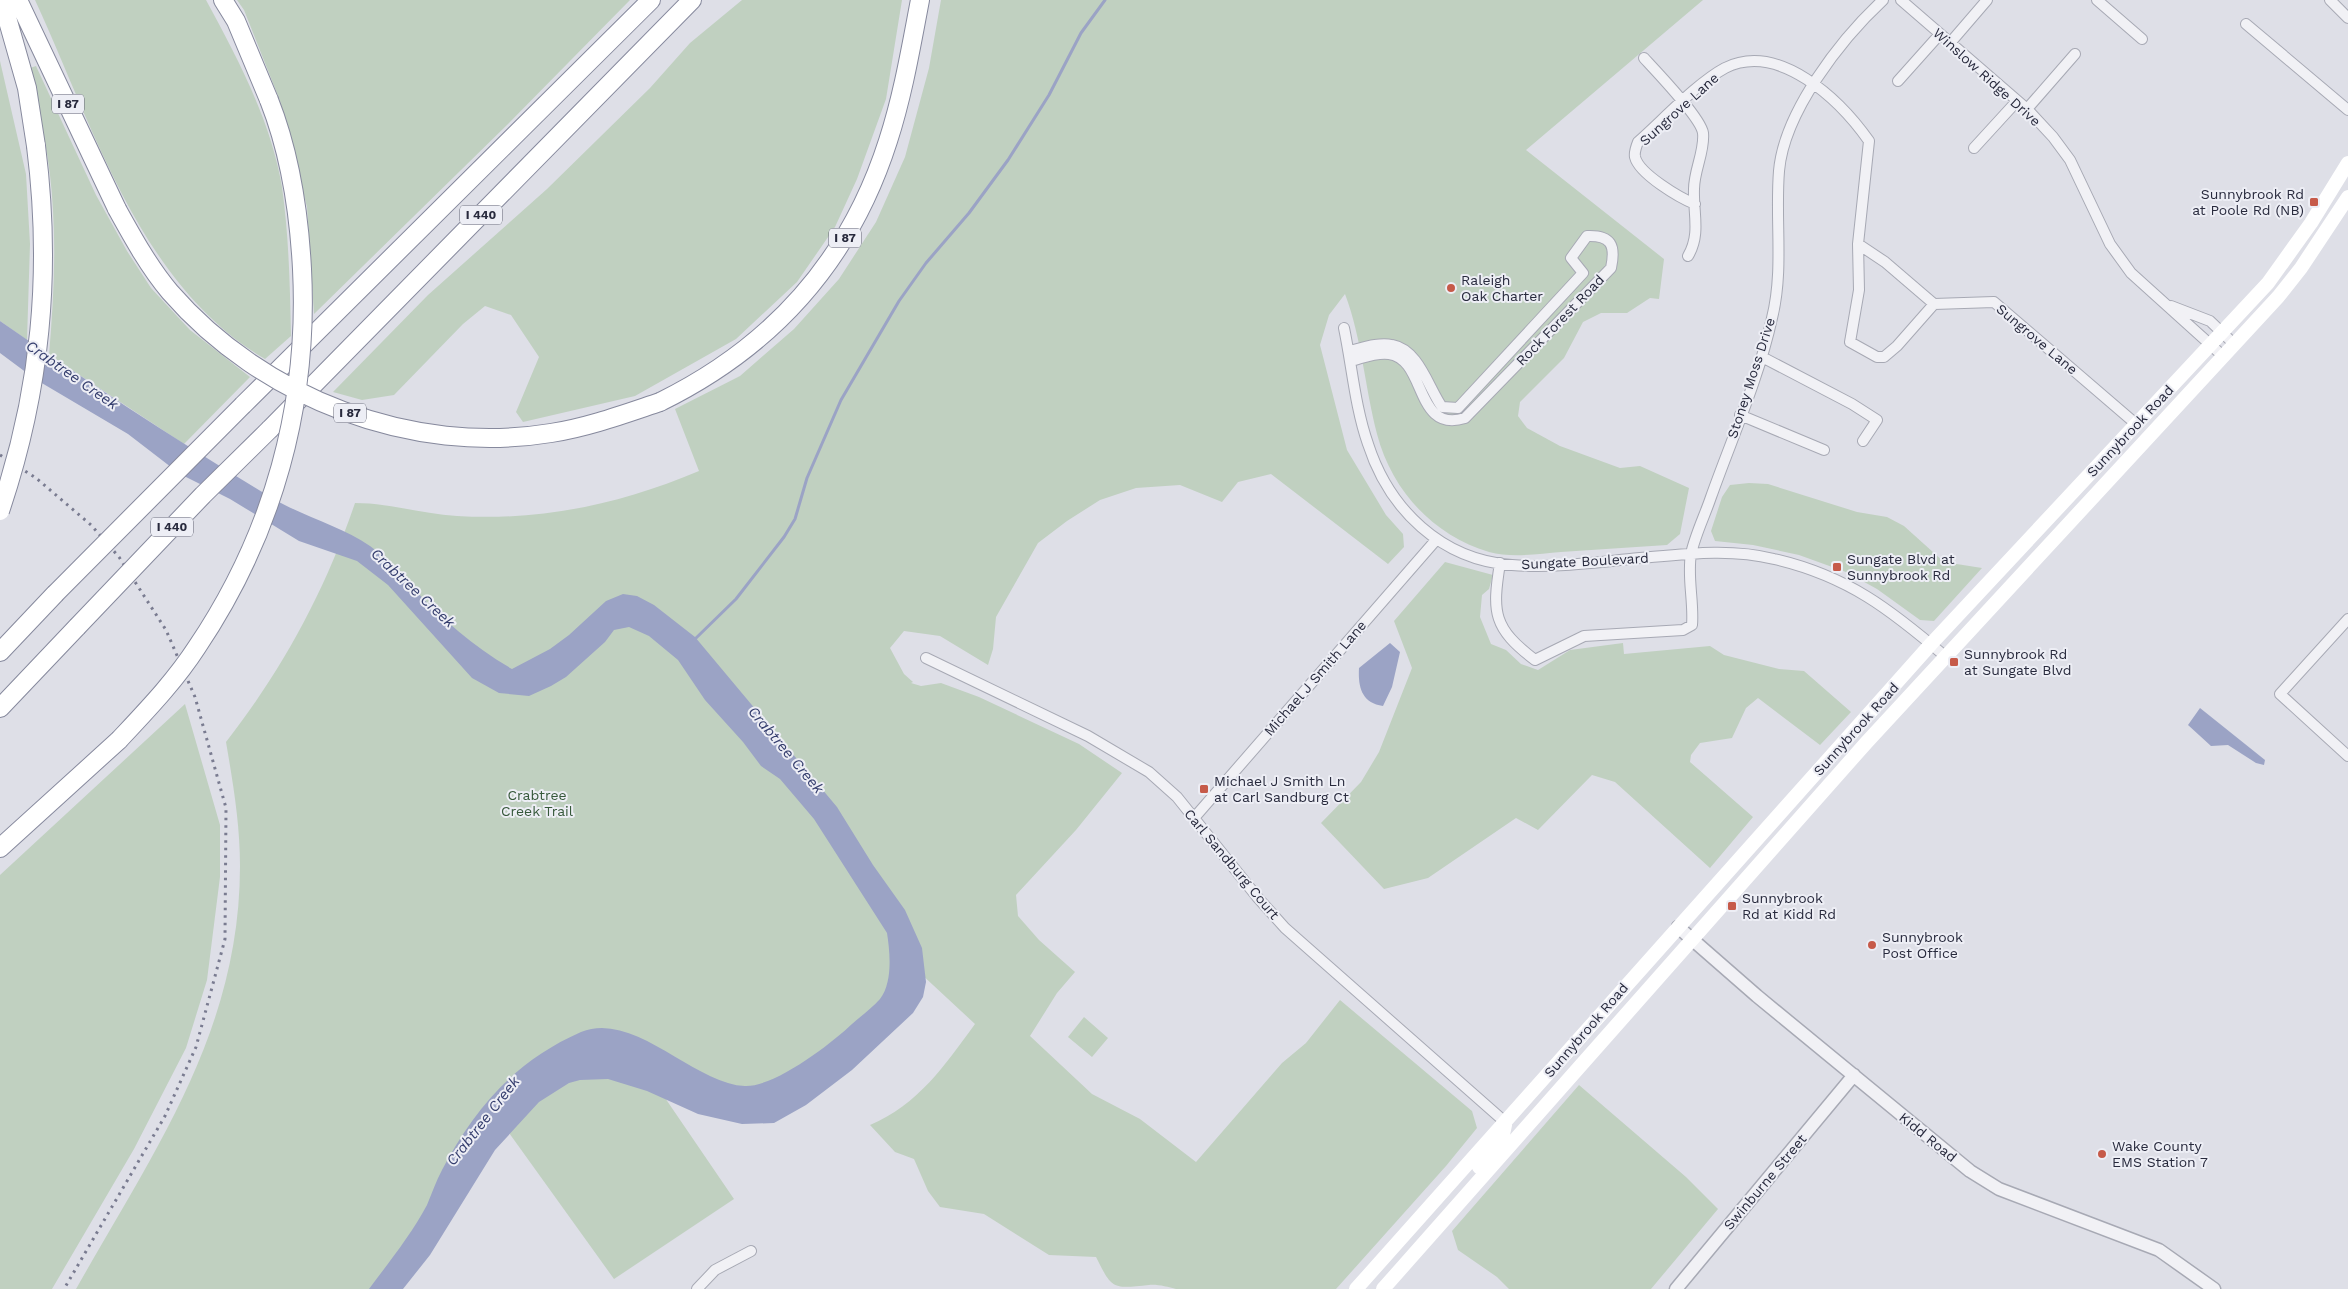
<svg xmlns="http://www.w3.org/2000/svg" width="2348" height="1289" viewBox="0 0 2348 1289" font-family="'Work Sans',sans-serif">
<style>
.green{fill:#c0d0c0}
.water{fill:#9ba3c5}
.lines{fill:none;stroke-linecap:round;stroke-linejoin:round}
.stream{stroke:#9ba3c5;stroke-width:3}
.minor-casing{stroke:#a7a9b4;stroke-width:12}
.tertiary-casing{stroke:#a7a9b4;stroke-width:15}
.motorway-casing{stroke:#86899d;stroke-width:20}
.minor{stroke:#f1f1f5;stroke-width:10}
.tertiary{stroke:#f1f1f5;stroke-width:12}
.secondary{stroke:#fff;stroke-width:14}
.motorway{stroke:#fff;stroke-width:18}
.rail{stroke:#797b90;stroke-width:3;stroke-dasharray:2.5 5;stroke-linecap:butt}
.motorway-bridge-casing{stroke:#86899d;stroke-width:20;stroke-linecap:butt}
.motorway-bridge{stroke:#fff;stroke-width:18}
.poi-dot{fill:#c65a49;stroke:#edeef5;stroke-width:2}
.labels{text-anchor:middle;stroke-width:4;stroke-linejoin:round;paint-order:stroke}
.shield{fill:#edeef5;stroke:#636574;stroke-width:1}
.shield-label{font-size:12px;font-weight:bold;fill:#282a3d}
.street-label{font-size:14px;fill:#282a3d;stroke:#edeef5}
.poi-label{font-size:14px;fill:#282a3d;stroke:#edeef5;text-anchor:start}
.park-label{font-size:14px;fill:#36583a;stroke:#edeef5}
.water-label{font-size:15px;font-style:italic;fill:#353e6e;stroke:#edeef5}
</style>
<rect width="100%" height="100%" fill="#dedfe7"/>
<path class="green" d="M 35,0 L 206,0 C 238,59 271,121 282,187 C 289,237 290,287 291,336 L 265,359 C 139,285 93,125 35,0 Z
M 237,0 L 630,0 L 508,124 L 314,314 L 307,207 L 280,101 L 244,10 Z
M 742,0 L 902,0 L 886,99 L 857,179 L 835,227 L 797,282 L 736,339 L 635,396 L 523,422 L 516,412 L 539,357 L 511,315 L 485,306 L 463,324 L 394,395 L 362,400 L 333,392 L 428,295 L 547,189 L 650,88 L 690,43 Z
M 941,0 L 1703,0 L 1526,150 L 1664,259 L 1659,299 L 1650,298 L 1627,313 L 1601,313 L 1583,322 L 1564,358 L 1520,402 L 1518,416 L 1527,428 L 1560,446 L 1620,468 L 1640,466 L 1689,488 L 1680,534 L 1667,545 C 1631,547 1596,550 1561,552 C 1538,554 1511,558 1489,552 C 1433,535 1392,491 1377,434 C 1365,388 1362,339 1345,294 L 1329,315 L 1320,345 L 1347,450 L 1386,515 L 1403,534 L 1404,547 L 1388,564 L 1271,474 L 1238,482 L 1222,502 L 1180,485 L 1136,488 L 1100,500 L 1067,521 L 1038,543 L 996,617 L 993,649 L 988,665 L 940,636 L 904,631 L 890,648 L 904,674 L 913,682 L 911,683 L 921,686 L 941,683 L 979,697 L 1079,744 L 1122,773 L 1076,830 L 1016,895 L 1018,916 L 1039,940 L 1075,972 L 1057,993 L 1030,1036 L 1092,1094 L 1140,1119 L 1196,1162 L 1282,1063 L 1306,1043 L 1340,1000 L 1472,1111 L 1477,1128 L 1446,1166 L 1336,1289 L 1176,1289 C 1168,1287 1157,1284 1149,1285 C 1112,1289 1112,1289 1096,1257 L 1049,1255 L 984,1214 L 940,1207 L 928,1191 L 914,1159 L 895,1152 L 870,1125 C 918,1105 945,1065 975,1024 L 919,972 L 792,1107 L 646,1070 L 734,1199 L 614,1279 L 499,1119 L 381,1289 L 76,1289 C 154,1151 240,1031 240,866 C 240,824 233,783 226,742 C 283,669 325,591 355,503 C 389,503 423,514 457,516 C 542,521 621,504 699,471 L 675,409 L 740,376 L 794,329 L 839,279 L 876,222 L 905,157 L 929,68 Z
M 0,61 L 26,174 L 30,244 L 27,340 L 0,321 Z
M 36,66 L 96,195 L 127,251 L 151,288 L 190,330 L 250,377 L 184,444 L 49,355 C 53,307 56,259 53,211 C 51,162 40,115 30,68 Z
M 1749,483 L 1768,484 L 1857,512 L 1887,517 L 1904,526 L 1944,562 L 1982,568 L 1934,621 L 1920,620 L 1877,589 L 1846,572 L 1799,555 L 1753,545 L 1715,541 L 1711,531 L 1722,497 L 1730,485 Z
M 1445,562 L 1493,575 L 1489,589 L 1482,595 L 1480,617 L 1491,644 L 1506,650 L 1521,664 L 1538,670 L 1570,650 L 1623,643 L 1624,654 L 1710,646 L 1724,655 L 1779,669 L 1804,671 L 1851,712 L 1820,745 L 1758,698 L 1746,708 L 1732,738 L 1700,743 L 1691,755 L 1690,762 L 1753,817 L 1710,868 L 1615,782 L 1592,775 L 1538,830 L 1516,818 L 1428,878 L 1384,889 L 1321,823 L 1361,782 L 1379,752 L 1412,668 L 1394,621 Z
M 185,704 L 220,825 L 220,877 L 207,980 L 186,1048 L 134,1149 L 52,1289 L 0,1289 L 0,875 Z
M 1084,1017 L 1108,1038 L 1092,1057 L 1068,1037 Z
M 1579,1085 L 1686,1177 L 1718,1209 L 1651,1289 L 1509,1289 L 1497,1277 L 1458,1250 L 1452,1231 Z"/>
<path class="water" d="M 0,321 C 89,383 179,442 272,498 C 302,516 341,526 370,546 C 387,558 399,574 413,588 C 443,620 474,647 512,669 L 550,649 L 569,635 L 606,601 L 623,594 L 637,596 L 654,605 L 695,637 L 837,807 L 873,865 L 905,910 L 922,948 L 926,982 L 923,997 L 913,1013 L 852,1070 L 806,1105 L 774,1123 L 742,1124 L 698,1114 L 647,1091 L 608,1079 L 580,1080 L 569,1083 L 539,1102 L 495,1150 L 430,1255 L 403,1289 L 369,1289 C 389,1262 411,1235 427,1205 C 432,1193 436,1181 442,1170 C 475,1108 515,1061 581,1032 C 634,1010 694,1084 745,1086 C 775,1087 831,1044 852,1024 C 861,1016 872,1008 880,999 C 893,982 890,952 887,933 L 814,819 L 780,779 L 761,766 L 743,742 L 705,700 L 678,660 L 649,636 L 629,627 L 614,630 L 605,642 L 566,677 L 551,686 L 529,696 L 499,693 L 472,678 L 388,585 L 357,561 L 299,541 L 230,499 L 180,474 L 128,434 L 35,379 L 0,353 Z
M 1390,643 L 1400,652 L 1392,687 L 1383,706 C 1361,703 1358,686 1359,668 Z
M 2200,708 L 2265,760 L 2264,765 L 2256,763 L 2228,745 L 2211,746 L 2188,725 Z"/>
<g class="lines">
<path class="stream" d="M 694,640 L 736,599 L 784,537 L 795,519 L 807,478 L 841,400 L 899,301 L 926,263 L 969,213 L 1008,160 L 1049,95 L 1081,33 L 1105,0"/>
<defs>
<path id="minor" d="M 1901,0 L 2027,109 L 2053,137 L 2070,160 L 2110,244 L 2131,273 L 2223,356
M 2097,0 L 2142,39
M 2330,0 L 2348,18
M 2246,24 L 2348,110
M 1950,43 L 1987,0
M 1644,58 C 1656,71 1701,118 1703,133 C 1705,151 1694,170 1694,189 C 1693,213 1701,234 1688,256
M 1898,81 L 1940,34
M 2027,109 L 2075,54
M 1974,148 L 2017,101
M 1695,204 C 1680,198 1639,174 1635,157 C 1634,152 1636,147 1638,142 C 1663,120 1697,83 1725,68 C 1779,41 1840,100 1869,141 L 1858,244 L 1885,262 L 1934,304 L 1994,302 L 2136,424
M 1858,244 L 1859,290 L 1850,342 L 1877,357 L 1884,357 L 1897,346 L 1934,304
M 2171,306 L 2210,321 L 2234,344
M 1344,328 C 1352,366 1355,407 1368,444 C 1389,509 1441,560 1512,565 C 1551,568 1591,563 1630,559 C 1678,555 1727,547 1774,559 C 1848,576 1891,610 1946,657
M 1349,351 C 1362,348 1379,342 1392,345 C 1419,350 1428,387 1442,407 L 1458,408 L 1583,273 L 1571,258 L 1587,236 C 1611,235 1616,245 1611,268 L 1465,418 C 1414,434 1427,359 1389,354 C 1376,352 1363,358 1351,361
M 1762,357 L 1852,404 L 1877,420 L 1863,441
M 1740,415 L 1824,450
M 1500,563 C 1492,613 1493,628 1535,660 L 1584,636 L 1683,630 L 1692,625 C 1694,602 1687,577 1691,554 C 1695,535 1705,515 1711,497 C 1732,438 1759,378 1772,318 C 1784,270 1775,220 1779,171 C 1784,112 1841,39 1883,0
M 2348,619 L 2280,694 L 2348,756
M 926,658 L 1088,736 L 1149,772 L 1177,797 L 1258,898 L 1285,928 L 1505,1122
M 1194,818 L 1436,540
M 697,1289 L 715,1270 L 751,1251"/>
<path id="tertiary" d="M 1678,927 L 1757,996 L 1970,1171 L 1999,1189 L 2159,1250 L 2214,1289
M 1676,1289 L 1854,1075"/>
<path id="motorway" d="M 2,0 L 27,88 L 36,146
M 18,0 L 117,209
M 223,0 L 236,21 L 269,100
M 660,402 C 772,347 850,260 888,141 C 903,95 911,47 920,0
M 243,405 L 651,0
M 270,429 L 692,0
M 0,652 L 55,594
M 0,708 L 77,627
M 0,848 L 119,740"/>
</defs>
<use href="#minor" class="minor-casing"/>
<use href="#tertiary" class="tertiary-casing"/>
<use href="#motorway" class="motorway-casing"/>
<use href="#minor" class="minor"/>
<use href="#tertiary" class="tertiary"/>
<path class="secondary" d="M 1479,1167 L 1502,1139 L 1505,1125
M 1356,1289 L 1931,644 L 2268,283 L 2311,223 L 2348,163
M 1383,1289 L 1866,743 L 2278,297 L 2301,268 L 2348,197"/>
<use href="#motorway" class="motorway"/>
<path class="rail" d="M 0,455 L 36,478 L 91,525 L 119,557 L 166,630 L 195,697 L 226,808 L 225,939 L 196,1047 L 165,1116 L 64,1289"/>
<defs>
<path id="motorway-bridge" d="M 117,209 C 133,238 149,267 170,292 C 262,398 412,456 551,433 C 589,427 624,414 660,402
M 0,511 C 41,390 52,272 36,146
M 55,594 L 243,405
M 77,627 L 203,495 L 270,429
M 119,740 C 147,710 175,681 197,647 C 273,534 309,405 302,269 C 299,212 290,153 269,100"/>
</defs>
<use href="#motorway-bridge" class="motorway-bridge-casing"/>
<use href="#motorway-bridge" class="motorway-bridge"/>
</g>
<g class="poi-dot">
<rect x="2309" y="197" width="10" height="10" rx="2.5"/>
<circle cx="1451" cy="288" r="5"/>
<rect x="1832" y="562" width="10" height="10" rx="2.5"/>
<rect x="1949" y="657" width="10" height="10" rx="2.5"/>
<rect x="1199" y="784" width="10" height="10" rx="2.5"/>
<rect x="1727" y="901" width="10" height="10" rx="2.5"/>
<circle cx="1872" cy="945" r="5"/>
<circle cx="2102" cy="1154" r="5"/>
</g>
<g class="labels">
<g class="shield">
<rect x="52" y="94.5" width="32" height="19" rx="4"/>
<rect x="460" y="205.5" width="42" height="19" rx="4"/>
<rect x="829" y="228.5" width="32" height="19" rx="4"/>
<rect x="334" y="403.5" width="32" height="19" rx="4"/>
<rect x="151" y="517.5" width="42" height="19" rx="4"/>
</g>
<g class="shield-label">
<text x="68" y="108">I 87</text>
<text x="481" y="219">I 440</text>
<text x="845" y="242">I 87</text>
<text x="350" y="417">I 87</text>
<text x="172" y="531">I 440</text>
</g>
<g class="street-label">
<text transform="translate(1987 77) rotate(42)" y="5">Winslow Ridge Drive</text>
<text transform="translate(1679 109) rotate(-42)" y="5">Sungrove Lane</text>
<text transform="translate(1560 320) rotate(-46)" y="5">Rock Forest Road</text>
<text transform="translate(2037 339) rotate(40)" y="5">Sungrove Lane</text>
<text transform="translate(1751 378) rotate(-72)" y="5">Stoney Moss Drive</text>
<text transform="translate(2130 431) rotate(-47)" y="5">Sunnybrook Road</text>
<text transform="translate(1585 561) rotate(-3)" y="5">Sungate Boulevard</text>
<text transform="translate(1315 678) rotate(-49)" y="5">Michael J Smith Lane</text>
<text transform="translate(1856 729) rotate(-48)" y="5">Sunnybrook Road</text>
<text transform="translate(1232 864) rotate(50)" y="5">Carl Sandburg Court</text>
<text transform="translate(1586 1030) rotate(-49)" y="5">Sunnybrook Road</text>
<text transform="translate(1928 1137) rotate(39)" y="5">Kidd Road</text>
<text transform="translate(1765 1182) rotate(-50)" y="5">Swinburne Street</text>
</g>
<g class="poi-label">
<text x="2304" y="199" text-anchor="end">Sunnybrook Rd<tspan x="2304" dy="16">at Poole Rd (NB)</tspan></text>
<text x="1461" y="285">Raleigh<tspan x="1461" dy="16">Oak Charter</tspan></text>
<text x="1847" y="564">Sungate Blvd at<tspan x="1847" dy="16">Sunnybrook Rd</tspan></text>
<text x="1964" y="659">Sunnybrook Rd<tspan x="1964" dy="16">at Sungate Blvd</tspan></text>
<text x="1214" y="786">Michael J Smith Ln<tspan x="1214" dy="16">at Carl Sandburg Ct</tspan></text>
<text x="1742" y="903">Sunnybrook<tspan x="1742" dy="16">Rd at Kidd Rd</tspan></text>
<text x="1882" y="942">Sunnybrook<tspan x="1882" dy="16">Post Office</tspan></text>
<text x="2112" y="1151">Wake County<tspan x="2112" dy="16">EMS Station 7</tspan></text>
</g>
<g class="park-label">
<text x="537" y="800">Crabtree<tspan x="537" dy="16">Creek Trail</tspan></text>
</g>
<g class="water-label">
<text transform="translate(72 375) rotate(35)" y="5">Crabtree Creek</text>
<text transform="translate(413 588) rotate(43)" y="5">Crabtree Creek</text>
<text transform="translate(786 750) rotate(50)" y="5">Crabtree Creek</text>
<text transform="translate(483 1121) rotate(-52)" y="5">Crabtree Creek</text>
</g>
</g>
</svg>
